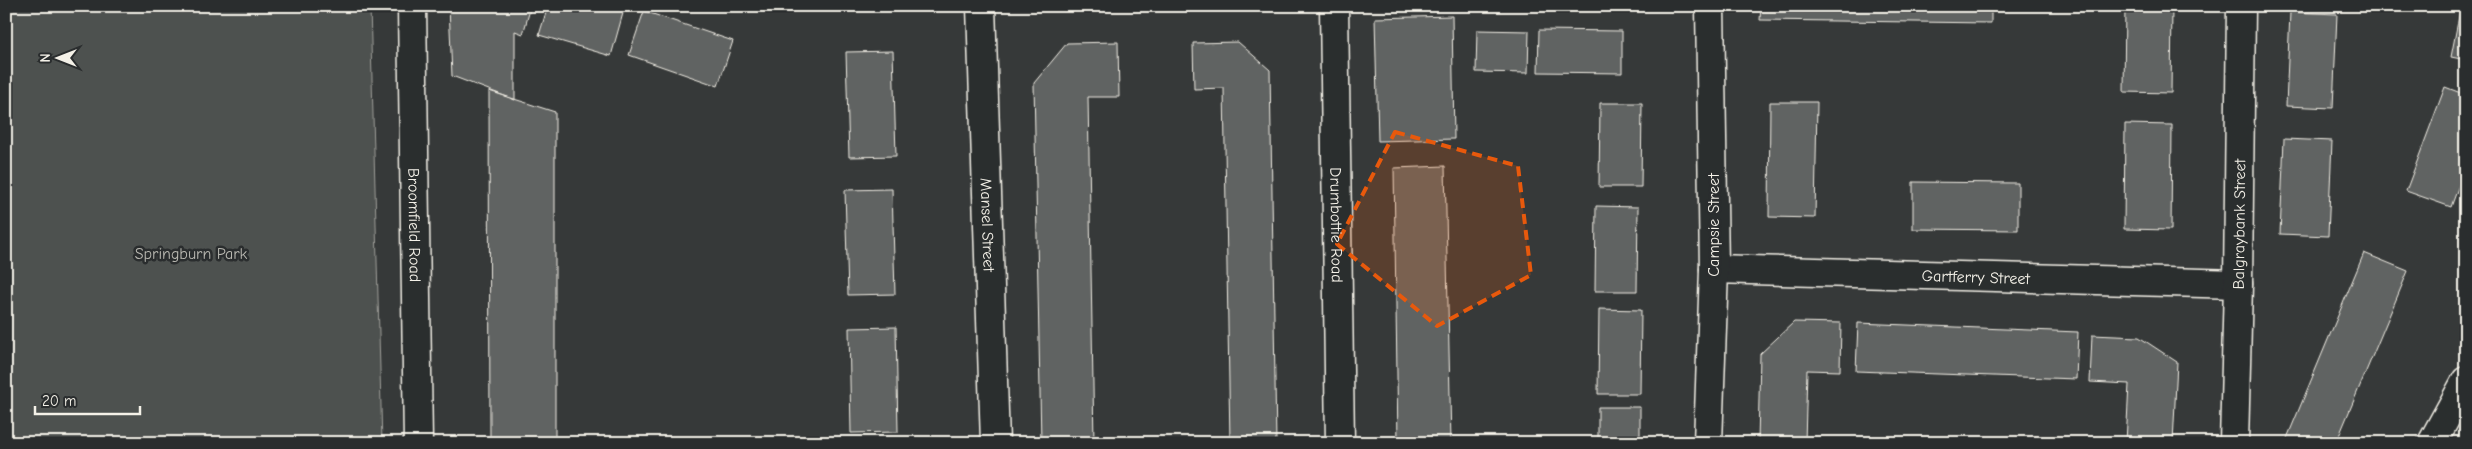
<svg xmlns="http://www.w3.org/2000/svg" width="2472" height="449" viewBox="0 0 2472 449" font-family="'Comic Neue',sans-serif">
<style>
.green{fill:#4e514f;stroke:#a1a19c}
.building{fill:#616362;stroke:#f4f1e8}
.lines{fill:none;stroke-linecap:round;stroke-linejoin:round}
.street-casing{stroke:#f4f1e8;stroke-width:31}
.street{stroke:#2a2d2e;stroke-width:28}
.marked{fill:#e8590c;fill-opacity:0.2;stroke:#e8590c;stroke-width:4;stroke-dasharray:10 6;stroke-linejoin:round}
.labels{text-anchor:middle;stroke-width:5;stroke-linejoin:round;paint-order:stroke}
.street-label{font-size:16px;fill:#f4f1e8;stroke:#2a2d2e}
.park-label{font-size:16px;fill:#bab9b2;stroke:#2a2d2e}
</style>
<rect width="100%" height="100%" fill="#363939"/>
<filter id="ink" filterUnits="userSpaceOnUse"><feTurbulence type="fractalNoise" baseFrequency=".02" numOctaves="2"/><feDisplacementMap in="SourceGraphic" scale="10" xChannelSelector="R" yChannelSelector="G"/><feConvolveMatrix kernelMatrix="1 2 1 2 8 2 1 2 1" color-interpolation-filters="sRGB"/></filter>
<g filter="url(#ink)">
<path class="green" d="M 6,6 L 370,6 L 382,443 L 6,443 Z"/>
<path class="building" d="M 449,6 L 531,6 L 523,34 L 515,31 L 515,100 L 452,76 Z
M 548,6 L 625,6 L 611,56 L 539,35 Z
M 1761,6 L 1991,6 L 1991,23 L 1760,20 Z
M 2125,6 L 2172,6 L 2171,93 L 2124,92 Z
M 2461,6 L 2466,6 L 2466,60 L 2451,57 Z
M 644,11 L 733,41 L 718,86 L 629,55 Z
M 2290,12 L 2337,14 L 2333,108 L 2286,106 Z
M 1452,16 L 1454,139 L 1378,141 L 1375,18 Z
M 1477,30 L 1529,31 L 1528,73 L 1476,72 Z
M 1539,30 L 1622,31 L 1622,73 L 1538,72 Z
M 1118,42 L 1119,97 L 1088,97 L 1094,443 L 1041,443 L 1034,83 L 1067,43 Z
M 1238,42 L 1270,70 L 1276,443 L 1230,443 L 1224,88 L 1194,89 L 1193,43 Z
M 893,51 L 896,156 L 849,157 L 846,52 Z
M 2445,87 L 2466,95 L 2466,166 L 2451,207 L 2406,191 Z
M 489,91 L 555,112 L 555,443 L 490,443 Z
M 1770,102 L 1817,102 L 1815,218 L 1769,217 Z
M 1600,103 L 1642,103 L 1641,187 L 1599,187 Z
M 2125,124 L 2172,125 L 2171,230 L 2124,229 Z
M 2284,139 L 2332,141 L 2328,236 L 2280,234 Z
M 1445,166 L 1451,443 L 1398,443 L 1394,168 Z
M 1913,182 L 2018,183 L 2018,230 L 1913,229 Z
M 892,189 L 895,294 L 848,295 L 845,190 Z
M 1596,206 L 1638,207 L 1637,291 L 1595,291 Z
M 2364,253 L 2408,271 L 2336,443 L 2285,443 Z
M 1599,309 L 1641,310 L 1640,394 L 1598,394 Z
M 1794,322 L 1841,323 L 1840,371 L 1807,370 L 1805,443 L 1758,443 L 1760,354 Z
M 1858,323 L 2078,332 L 2076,379 L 1856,371 Z
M 896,327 L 898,432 L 851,433 L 849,328 Z
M 2092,335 L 2139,337 L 2177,362 L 2173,443 L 2126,443 L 2129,384 L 2090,382 Z
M 1598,407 L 1640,407 L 1640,443 L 1598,443 Z"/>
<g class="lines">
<defs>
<g id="street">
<path id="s1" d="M 412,6 L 418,443"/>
<path id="s2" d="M 981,6 L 995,443"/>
<path id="s3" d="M 1334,6 L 1340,443"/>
<path id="s4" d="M 1714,269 L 2238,284"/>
<path d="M 1708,443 L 1714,269 L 1710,6"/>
<path id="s5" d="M 2234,443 L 2238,284 L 2241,6"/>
<path d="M 2432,443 L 2466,381"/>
</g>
</defs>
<use href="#street" class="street-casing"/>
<use href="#street" class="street"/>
</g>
</g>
<path class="marked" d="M 1395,132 L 1518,166 L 1531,275 L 1437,326 L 1337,244 Z"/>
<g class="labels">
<g class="street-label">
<text dy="6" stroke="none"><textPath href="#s1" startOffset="219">Broomfield Road</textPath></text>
<text dy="6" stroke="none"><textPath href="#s2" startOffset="219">Mansel Street</textPath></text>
<text dy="6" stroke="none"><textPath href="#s3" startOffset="219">Drumbottie Road</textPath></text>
<text transform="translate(1713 225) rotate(-90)" y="6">Campsie Street</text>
<text dy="6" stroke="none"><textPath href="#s5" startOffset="219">Balgraybank Street</textPath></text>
<text dy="6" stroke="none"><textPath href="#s4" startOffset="262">Gartferry Street</textPath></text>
</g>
<g class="park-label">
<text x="191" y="259">Springburn Park</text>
</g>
</g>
<rect width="2472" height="449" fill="none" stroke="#2a2d2e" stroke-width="25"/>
<rect x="12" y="12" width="2447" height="424" fill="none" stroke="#f4f1e8" stroke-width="2" filter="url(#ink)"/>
<g transform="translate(58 58) rotate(270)" stroke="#2a2d2e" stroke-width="4" paint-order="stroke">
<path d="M0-4L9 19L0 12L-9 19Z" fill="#f4f1e8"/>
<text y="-8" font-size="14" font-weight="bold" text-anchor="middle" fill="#f4f1e8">N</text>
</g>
<path d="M35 406v8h105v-8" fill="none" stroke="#f4f1e8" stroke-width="2.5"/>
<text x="42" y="406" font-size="15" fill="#f4f1e8" stroke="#2a2d2e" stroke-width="4" paint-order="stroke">20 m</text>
</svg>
